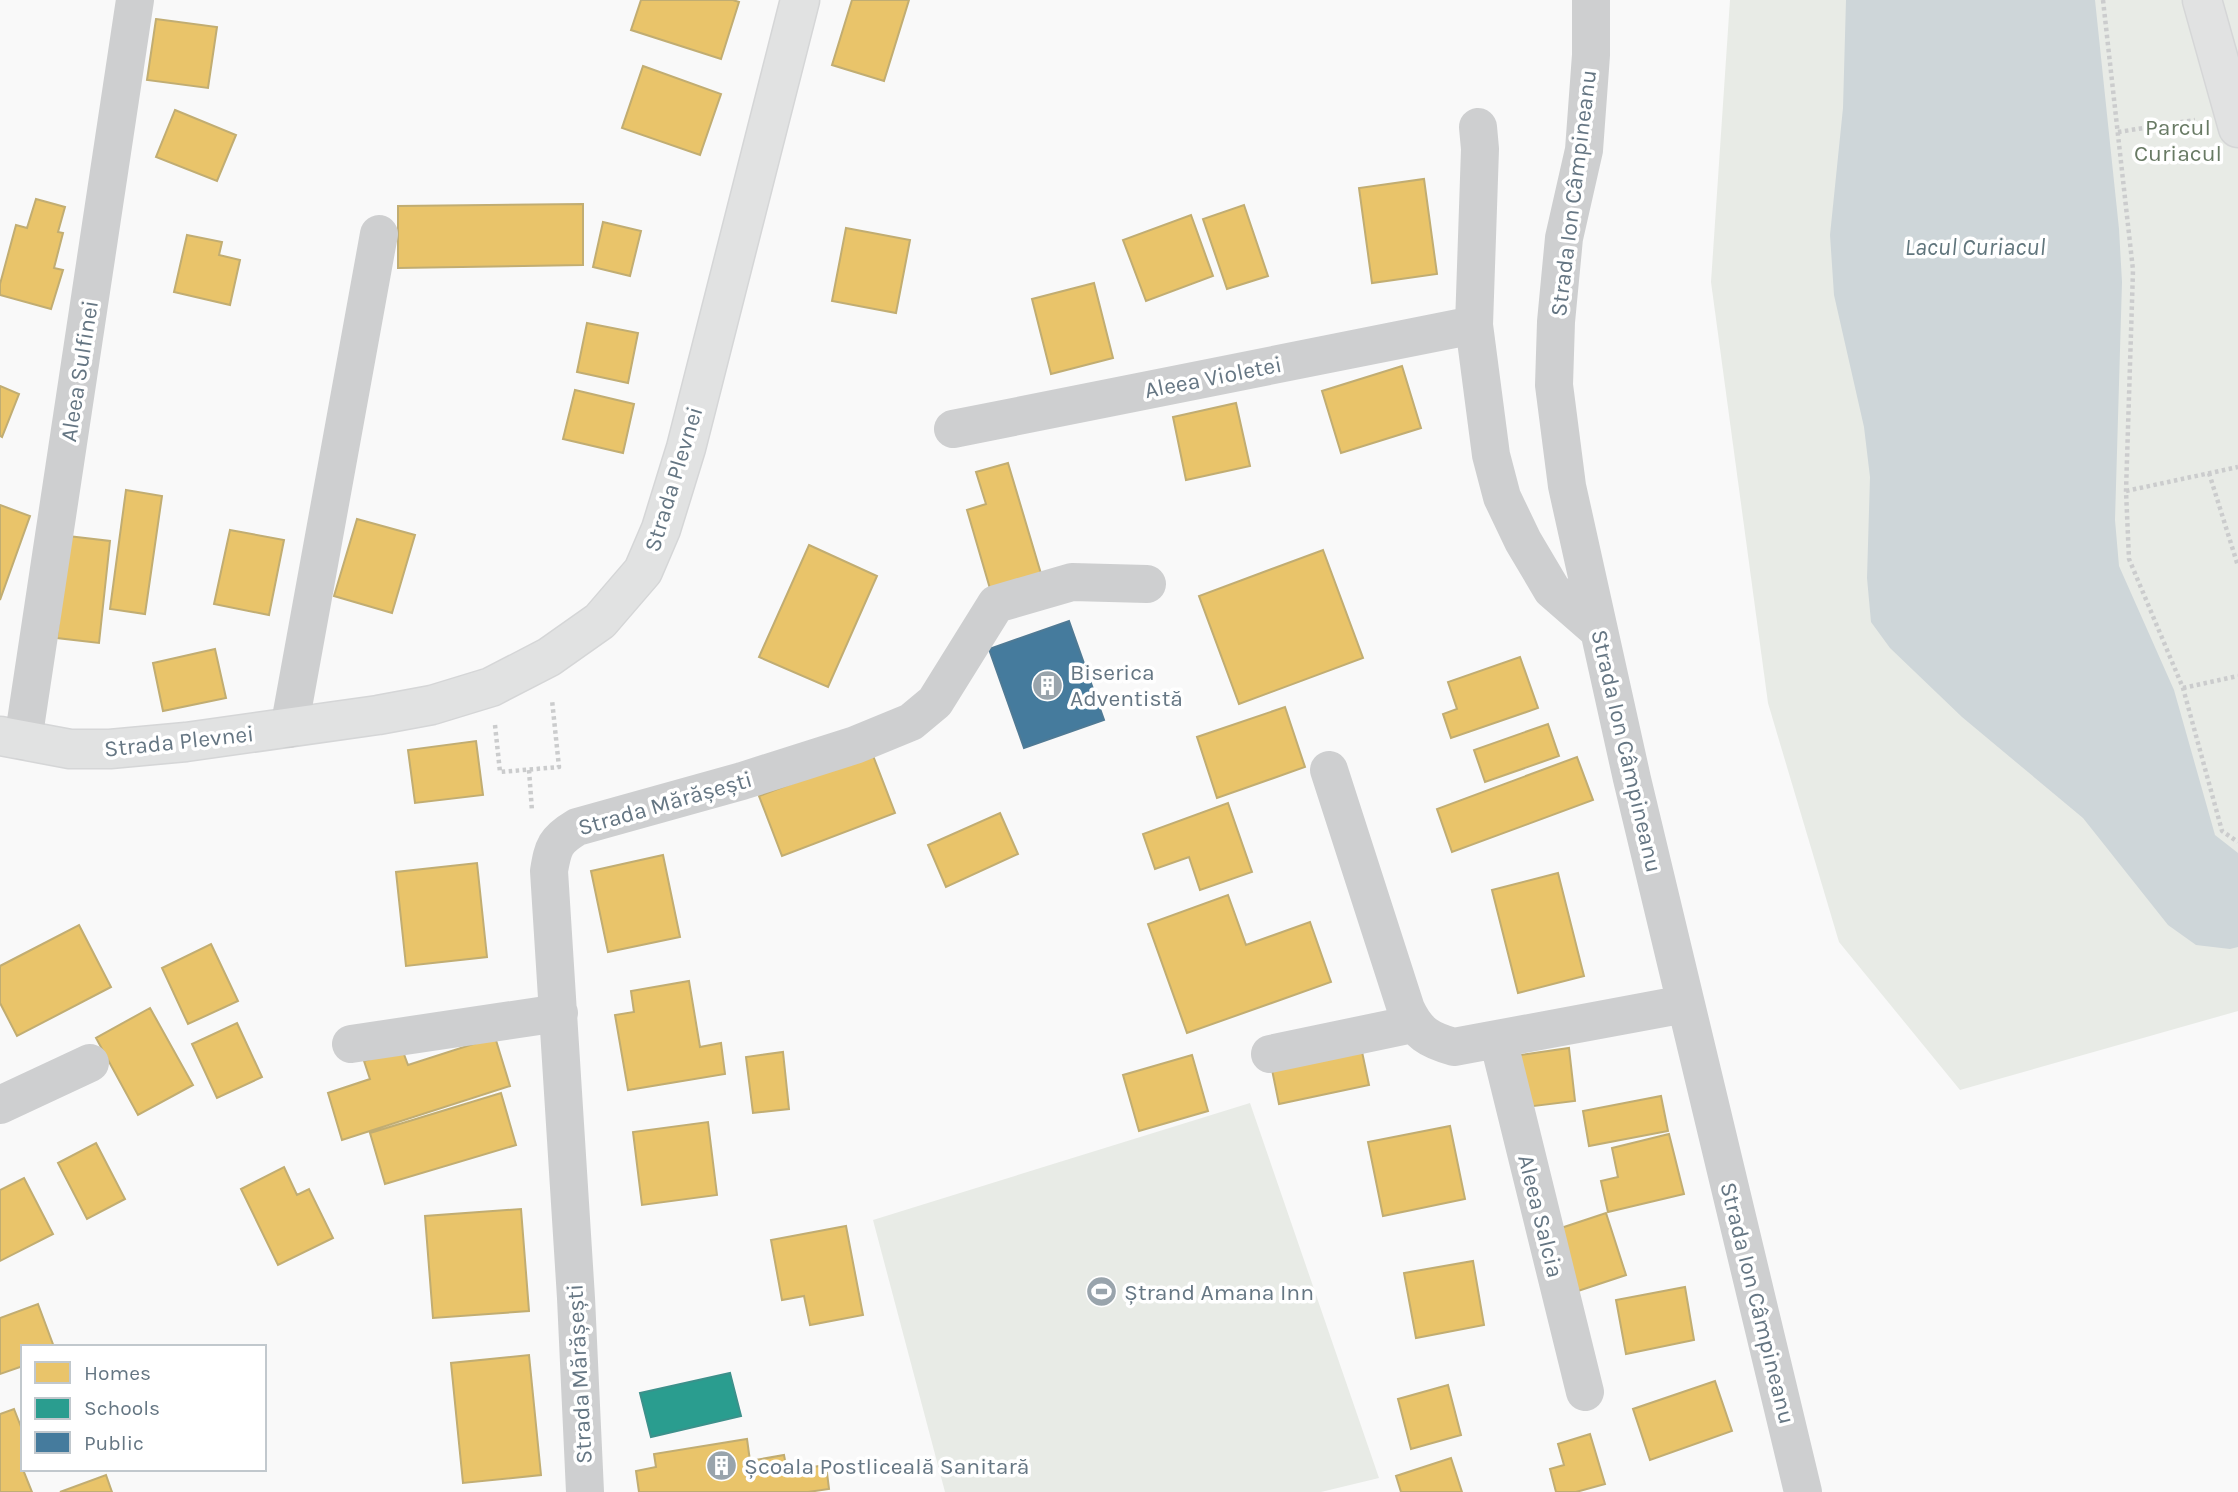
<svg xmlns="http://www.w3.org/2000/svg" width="2238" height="1492" viewBox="0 0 2238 1492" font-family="Karla,sans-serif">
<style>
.green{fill:#e8ebe6}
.water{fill:#ced6d9}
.homes{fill:#e9c46a;stroke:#c1ad72;stroke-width:2}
.schools{fill:#2a9d8f;stroke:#3c918b;stroke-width:2}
.public{fill:#457b9d;stroke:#4f7a95;stroke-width:2}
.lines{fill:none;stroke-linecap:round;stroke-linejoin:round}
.major-casing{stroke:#d5d6d7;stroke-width:41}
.path{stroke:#cbcccd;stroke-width:4.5;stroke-dasharray:3.5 3.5;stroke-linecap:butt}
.minor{stroke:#cecfd0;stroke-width:38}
.major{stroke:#e1e2e2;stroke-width:38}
.labels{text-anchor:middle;stroke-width:7;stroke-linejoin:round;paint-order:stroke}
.park-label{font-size:23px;fill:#687a64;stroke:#fff}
.street-label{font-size:23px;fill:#657683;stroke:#fff}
.poi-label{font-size:23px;fill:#657683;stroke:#fff;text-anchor:start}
.water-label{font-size:24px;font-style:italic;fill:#60757c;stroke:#fff}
</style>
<rect width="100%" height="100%" fill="#f9f9f9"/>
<path class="green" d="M 1730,0 L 2238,0 L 2238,1011 L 1960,1090 L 1839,942 L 1768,703 L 1711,282 Z
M 1250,1103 L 1379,1478 L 1321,1492 L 945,1492 L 873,1220 Z"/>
<path class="water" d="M 1846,0 L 2095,0 L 2119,229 L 2122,282 L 2115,520 L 2119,566 L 2174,690 L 2215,835 L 2238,853 L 2238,947 L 2230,949 L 2196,945 L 2168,925 L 2083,818 L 1962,717 L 1890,648 L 1871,622 L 1867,578 L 1870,477 L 1864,427 L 1834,295 L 1830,235 L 1843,108 Z"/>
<path class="homes" d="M 641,0 L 733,0 L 739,2 L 721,59 L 631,30 Z
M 852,0 L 909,0 L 884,81 L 832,65 Z
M 156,19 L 217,27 L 208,88 L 147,80 Z
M 643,66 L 721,94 L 700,155 L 622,128 Z
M 175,110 L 236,135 L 217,181 L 156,157 Z
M 1424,179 L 1437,274 L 1372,283 L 1359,188 Z
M 36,199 L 65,207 L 58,232 L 63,233 L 54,268 L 63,270 L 51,309 L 0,295 L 0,284 L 16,225 L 27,228 Z
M 583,204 L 583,265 L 398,268 L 398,206 Z
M 1244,205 L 1268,276 L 1227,289 L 1203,219 Z
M 1191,215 L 1213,276 L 1146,301 L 1123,240 Z
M 603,222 L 641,231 L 630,276 L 593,267 Z
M 846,228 L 910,240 L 896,313 L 832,301 Z
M 187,235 L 222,242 L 219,255 L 240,260 L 230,305 L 174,292 Z
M 1094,283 L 1113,358 L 1051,374 L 1032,299 Z
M 587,323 L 638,333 L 628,383 L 577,372 Z
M 1402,366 L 1421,428 L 1341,453 L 1322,391 Z
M 0,386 L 19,394 L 2,437 L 0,436 Z
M 575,390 L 634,404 L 623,453 L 563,439 Z
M 1236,403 L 1250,466 L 1186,480 L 1173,417 Z
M 1008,463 L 1042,577 L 991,592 L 967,510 L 986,504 L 976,472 Z
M 126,490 L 162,496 L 145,614 L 110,609 Z
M 0,505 L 30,516 L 0,600 Z
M 357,519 L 415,535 L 392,613 L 334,596 Z
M 230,530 L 284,540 L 269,615 L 214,604 Z
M 68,536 L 110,541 L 99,643 L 57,638 Z
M 809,545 L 877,576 L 828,687 L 759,657 Z
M 1323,550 L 1363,658 L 1239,704 L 1199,596 Z
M 215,649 L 226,698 L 163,711 L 153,663 Z
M 1520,657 L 1538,708 L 1451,738 L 1443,714 L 1457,709 L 1448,682 Z
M 1285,707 L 1305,767 L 1217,798 L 1197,737 Z
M 1548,724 L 1559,756 L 1485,782 L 1474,750 Z
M 476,741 L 483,795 L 415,803 L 408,750 Z
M 872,753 L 895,813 L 782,856 L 759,796 Z
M 1577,757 L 1593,800 L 1452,852 L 1437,809 Z
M 1228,803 L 1252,872 L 1200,890 L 1189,857 L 1155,869 L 1143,834 Z
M 1000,813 L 1018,854 L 946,887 L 928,845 Z
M 663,855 L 680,937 L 608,952 L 591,871 Z
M 477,863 L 487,957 L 406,966 L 396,872 Z
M 1558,873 L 1584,976 L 1518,993 L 1492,890 Z
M 1228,895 L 1246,945 L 1310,922 L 1331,982 L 1187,1033 L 1148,924 Z
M 79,925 L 111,987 L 17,1036 L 0,1003 L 0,966 Z
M 211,944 L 238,1001 L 188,1024 L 162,968 Z
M 689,981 L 700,1047 L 721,1043 L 725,1074 L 628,1090 L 615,1015 L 634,1012 L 631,991 Z
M 150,1008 L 193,1085 L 138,1115 L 96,1038 Z
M 237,1023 L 262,1077 L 217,1098 L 192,1044 Z
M 495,1037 L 510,1086 L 342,1140 L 328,1093 L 370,1079 L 364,1061 L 402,1049 L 408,1065 Z
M 1361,1047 L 1369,1085 L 1279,1104 L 1271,1065 Z
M 1569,1048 L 1575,1101 L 1526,1107 L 1520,1055 Z
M 783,1052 L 789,1109 L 753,1113 L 746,1057 Z
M 1192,1055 L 1208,1111 L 1139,1131 L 1123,1075 Z
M 501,1093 L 516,1145 L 385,1184 L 370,1133 Z
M 1661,1096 L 1668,1131 L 1589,1146 L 1583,1111 Z
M 708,1122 L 717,1195 L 642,1205 L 633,1132 Z
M 1450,1126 L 1465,1199 L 1383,1216 L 1368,1142 Z
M 1669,1134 L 1684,1194 L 1608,1212 L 1601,1181 L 1618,1177 L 1612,1148 Z
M 96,1143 L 125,1199 L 87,1219 L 58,1163 Z
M 284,1167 L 297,1195 L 309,1189 L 333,1238 L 278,1265 L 241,1189 Z
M 24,1178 L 53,1234 L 0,1261 L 0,1190 Z
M 521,1209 L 529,1311 L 433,1318 L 425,1216 Z
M 1606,1213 L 1626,1275 L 1569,1294 L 1549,1232 Z
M 846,1226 L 863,1315 L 810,1325 L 804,1296 L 782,1300 L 771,1240 Z
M 1473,1261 L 1484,1325 L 1416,1338 L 1404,1273 Z
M 1685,1287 L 1694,1340 L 1626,1354 L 1616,1300 Z
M 38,1304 L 54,1347 L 23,1347 L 23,1366 L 0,1374 L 0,1318 Z
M 529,1355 L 541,1475 L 463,1483 L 451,1363 Z
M 1715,1381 L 1732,1431 L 1650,1460 L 1633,1409 Z
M 1448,1385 L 1461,1435 L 1411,1449 L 1398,1399 Z
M 14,1409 L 23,1432 L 22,1467 L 32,1492 L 0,1492 L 0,1414 Z
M 1590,1434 L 1605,1484 L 1576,1492 L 1556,1492 L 1550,1469 L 1564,1465 L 1558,1444 Z
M 747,1439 L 750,1461 L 784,1455 L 787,1471 L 826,1465 L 829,1489 L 808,1492 L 639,1492 L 636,1471 L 656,1467 L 654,1454 Z
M 1451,1458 L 1462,1492 L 1401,1492 L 1396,1476 Z
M 106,1475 L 112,1492 L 60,1492 Z"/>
<path class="schools" d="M 730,1373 L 741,1416 L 651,1437 L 640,1393 Z"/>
<path class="public" d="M 1069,621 L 1104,720 L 1024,748 L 989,649 Z"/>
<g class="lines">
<defs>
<path id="major" d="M 2202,0 L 2238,128
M 0,736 L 70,749 L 110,749 L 186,742 L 378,715 L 432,705 L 491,687 L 549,657 L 600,621 L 643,571 L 661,529 L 686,448 L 800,0"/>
</defs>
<use href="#major" class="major-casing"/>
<path class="path" d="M 2103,0 L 2133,270 L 2126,491 L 2129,559 L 2183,688 L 2222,831 L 2238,842
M 2118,132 L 2195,120
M 2209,473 L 2238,566
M 2126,491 L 2238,467
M 2183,688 L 2238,676
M 495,725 L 500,772 L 559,767 L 552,700
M 529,770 L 532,811"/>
<path class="minor" d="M 1591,0 L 1591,55 L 1584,150 L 1564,238 L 1556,322 L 1554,385 L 1567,486 L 1632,779 L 1803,1492
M 1474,325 L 1480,149 L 1478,127
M 953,429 L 1474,325 L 1491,455 L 1502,497 L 1523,541 L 1552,590 L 1599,631
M 289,729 L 379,234
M 23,741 L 135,0
M 1329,770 L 1406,1009 C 1417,1033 1429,1040 1454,1047 L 1685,1004
M 1498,1039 L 1585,1392
M 351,1044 L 559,1013
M 1270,1054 L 1413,1024
M 0,1105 L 90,1063
M 585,1492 L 576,1298 L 549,871 C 553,847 555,840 577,827 L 742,781 L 855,745 L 911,722 L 935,702 L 996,604 L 1072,582 L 1147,584"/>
<use href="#major" class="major"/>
</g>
<defs>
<symbol id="building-disc" viewBox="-11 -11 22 22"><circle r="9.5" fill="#99a4ac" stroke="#fff"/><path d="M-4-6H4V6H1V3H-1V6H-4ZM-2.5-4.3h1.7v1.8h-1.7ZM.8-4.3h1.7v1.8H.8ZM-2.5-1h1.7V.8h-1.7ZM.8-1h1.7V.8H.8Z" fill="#fff"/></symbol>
<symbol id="stadium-disc" viewBox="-11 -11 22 22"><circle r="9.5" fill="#99a4ac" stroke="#fff"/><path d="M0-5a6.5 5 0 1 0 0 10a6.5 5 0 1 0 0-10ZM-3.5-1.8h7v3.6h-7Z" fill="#fff"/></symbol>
</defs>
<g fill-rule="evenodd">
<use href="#building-disc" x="1030" y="668" width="35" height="35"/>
<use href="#stadium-disc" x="1084" y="1274" width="35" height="35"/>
<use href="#building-disc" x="704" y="1448" width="35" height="35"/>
</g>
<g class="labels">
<g class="park-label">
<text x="2178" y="135">Parcul<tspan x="2178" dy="26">Curiacul</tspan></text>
</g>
<g class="street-label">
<text transform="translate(1573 193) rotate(-83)" y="8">Strada Ion Câmpineanu</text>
<text transform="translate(79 371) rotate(-81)" y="8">Aleea Sulfinei</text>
<text transform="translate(1213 377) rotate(-11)" y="8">Aleea Violetei</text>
<text transform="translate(673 479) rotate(-73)" y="8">Strada Plevnei</text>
<text transform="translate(179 741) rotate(-6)" y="8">Strada Plevnei</text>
<text transform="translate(1627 751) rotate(77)" y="8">Strada Ion Câmpineanu</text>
<text transform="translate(665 803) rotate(-16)" y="8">Strada Mărășești</text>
<text transform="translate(1541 1216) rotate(76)" y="8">Aleea Salcia</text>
<text transform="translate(1758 1303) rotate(76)" y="8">Strada Ion Câmpineanu</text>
<text transform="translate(579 1374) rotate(-93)" y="8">Strada Mărășești</text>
</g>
<g class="poi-label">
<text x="1070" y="680">Biserica<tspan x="1070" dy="26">Adventistă</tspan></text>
<text x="1124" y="1300">Ștrand Amana Inn</text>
<text x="744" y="1474">Școala Postliceală Sanitară</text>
</g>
<g class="water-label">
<text x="1975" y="255">Lacul Curiacul</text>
</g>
</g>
<rect x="21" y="1345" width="245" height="126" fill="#ffffff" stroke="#c1c8cd" stroke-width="2"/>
<rect x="35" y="1362" width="35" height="21" fill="#e9c46a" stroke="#c1c8cd" stroke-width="2"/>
<text x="84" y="1380" font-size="21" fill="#657683">Homes</text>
<rect x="35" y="1398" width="35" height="21" fill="#2a9d8f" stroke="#c1c8cd" stroke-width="2"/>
<text x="84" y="1415" font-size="21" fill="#657683">Schools</text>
<rect x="35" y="1432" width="35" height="21" fill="#457b9d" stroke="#c1c8cd" stroke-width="2"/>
<text x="84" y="1450" font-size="21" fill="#657683">Public</text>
</svg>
